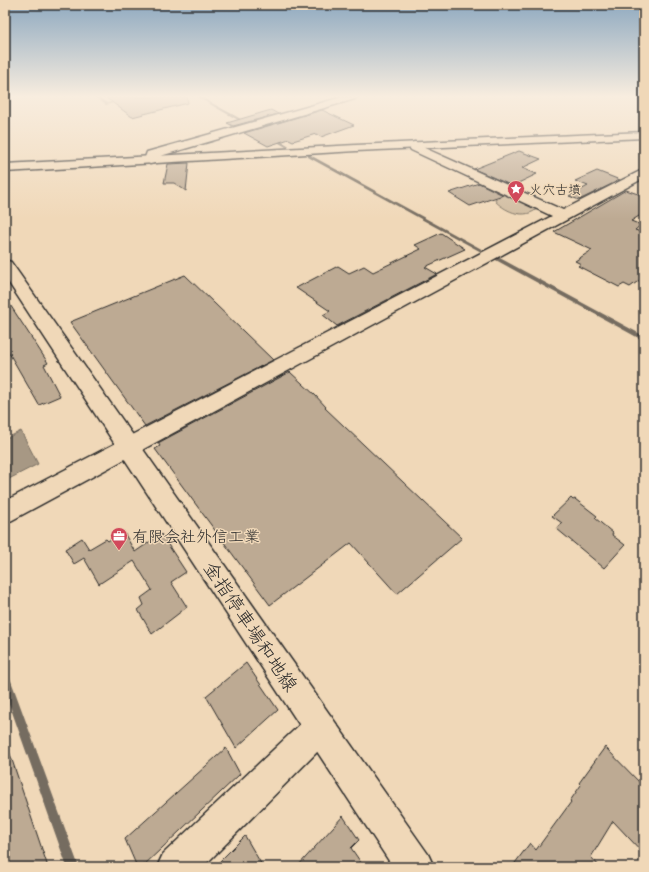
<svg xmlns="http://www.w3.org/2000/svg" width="649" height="872" viewBox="0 0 649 872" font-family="'Indie Flower','Klee One',sans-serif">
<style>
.green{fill:#d0bca0;stroke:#7e7466}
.water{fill:#a79884;stroke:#756c60}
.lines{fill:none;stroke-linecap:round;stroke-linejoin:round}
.stream{fill:#756c60;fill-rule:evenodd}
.building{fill:#bdaa93;stroke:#2b2b2b}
.minor-casing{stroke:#2b2b2b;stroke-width:3}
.major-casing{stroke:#2b2b2b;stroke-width:3}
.minor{fill:#f0d8b8;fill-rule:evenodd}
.major{fill:#f0d8b8;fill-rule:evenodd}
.labels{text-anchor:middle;stroke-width:3;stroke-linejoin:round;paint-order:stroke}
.far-poi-label{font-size:13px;fill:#2b2b2b;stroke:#f0d8b8;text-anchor:start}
.poi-label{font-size:16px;fill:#2b2b2b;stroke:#f0d8b8;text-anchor:start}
.near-street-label{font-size:19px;fill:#2b2b2b;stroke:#f0d8b8}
</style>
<rect width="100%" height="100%" fill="#f0d8b8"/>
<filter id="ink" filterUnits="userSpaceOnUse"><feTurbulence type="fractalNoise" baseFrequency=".025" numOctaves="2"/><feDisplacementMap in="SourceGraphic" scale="8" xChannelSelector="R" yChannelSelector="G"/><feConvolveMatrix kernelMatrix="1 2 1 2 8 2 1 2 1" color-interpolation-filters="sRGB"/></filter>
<g filter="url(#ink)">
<path class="green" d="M 503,195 L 507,195 L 538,208 C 525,220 507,212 496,202 L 495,200 Z"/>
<path class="water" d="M 21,431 L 38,464 L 5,481 L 5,439 Z"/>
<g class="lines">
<path class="stream" d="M 5,97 L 12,97 L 5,99 Z
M 95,97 L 98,97 L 107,103 L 131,97 L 136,97 L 106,105 Z
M 197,97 L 201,97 L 250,124 L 247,125 Z
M 254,126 L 288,145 L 289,146 L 286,147 L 253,128 Z
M 308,155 L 310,155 L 487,252 L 483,253 L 308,157 Z
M 494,257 L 498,257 L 644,336 L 644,341 L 494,259 Z
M 5,673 L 8,675 L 10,678 L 79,867 L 67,867 L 5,692 Z"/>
</g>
<path class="building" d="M 105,97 L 187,97 L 188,103 L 132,117 Z
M 271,110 L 278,114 L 233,126 L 227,123 Z
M 322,110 L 354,125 L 321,137 L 316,134 L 293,141 L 289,139 L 268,146 L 244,133 Z
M 519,151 L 541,159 L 522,168 L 537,174 L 512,186 L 474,169 Z
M 189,163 L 186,191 L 174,183 L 164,183 L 168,164 Z
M 597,171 L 620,180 L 579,200 L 569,196 L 588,186 L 575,181 Z
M 479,183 L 503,195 L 470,206 L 449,193 Z
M 626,190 L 644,196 L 644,213 L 631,221 L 641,225 L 635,230 L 644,233 L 644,277 L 630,287 L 624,284 L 619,287 L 578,266 L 581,264 L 575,261 L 592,250 L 554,232 Z
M 441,233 L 465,249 L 425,267 L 437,274 L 337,326 L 323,315 L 330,311 L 296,288 L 338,266 L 349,273 L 364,266 L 373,272 L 421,249 L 415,245 Z
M 185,275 L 273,360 L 145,426 L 70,322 Z
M 5,297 L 48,363 L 44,365 L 60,396 L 39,405 L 5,346 Z
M 290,372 L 315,395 L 326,407 L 325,408 L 462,538 L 397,594 L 351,543 L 270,605 L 155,449 L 160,446 L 158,443 Z
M 571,498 L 573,500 L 575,499 L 597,516 L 595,518 L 613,533 L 612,535 L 625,545 L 604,568 L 557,529 L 562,523 L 552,516 Z
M 123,531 L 135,552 L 161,534 L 186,572 L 171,582 L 187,607 L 152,634 L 138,610 L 144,605 L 141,598 L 152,590 L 134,561 L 99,584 L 84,558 L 74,564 L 65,549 L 82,538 L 89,549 L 106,539 L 108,541 Z
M 246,663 L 278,710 L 236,748 L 206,696 Z
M 605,747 L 644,787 L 644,854 L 613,821 L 591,857 L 600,867 L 512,867 L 530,843 L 536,850 L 571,802 L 570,801 L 581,785 L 579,783 Z
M 5,748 L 8,748 L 48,867 L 5,867 Z
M 226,748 L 240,774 L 142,867 L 137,867 L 125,839 Z
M 343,816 L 359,840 L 351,848 L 364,867 L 297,867 Z
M 245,836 L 263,867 L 214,867 Z"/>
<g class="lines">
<defs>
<path id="minor" d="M 342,97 L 357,97 L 355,99 L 157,157 L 154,163 L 150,164 L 144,160 L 147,152 Z
M 414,142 L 418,143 L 420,146 L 563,210 L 644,169 L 644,178 L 5,524 L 5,501 L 552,216 L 411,150 L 408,145 Z
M 320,711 L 331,716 L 336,727 L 331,738 L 203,867 L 157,867 L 163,854 L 309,716 Z"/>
<path id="major" d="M 644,132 L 644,138 L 356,151 L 5,172 L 5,164 L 356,145 Z
M 5,260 L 11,262 L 428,854 L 434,867 L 393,867 L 5,277 Z"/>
</defs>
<use href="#minor" class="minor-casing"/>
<use href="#major" class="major-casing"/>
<use href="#minor" class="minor"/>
<use href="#major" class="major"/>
</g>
</g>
<linearGradient id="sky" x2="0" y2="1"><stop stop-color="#8ea9c0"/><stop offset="0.44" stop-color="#f8eddf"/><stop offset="1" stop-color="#f8eddf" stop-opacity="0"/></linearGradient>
<rect width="649" height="219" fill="url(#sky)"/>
<defs>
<symbol id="sight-pin" viewBox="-11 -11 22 30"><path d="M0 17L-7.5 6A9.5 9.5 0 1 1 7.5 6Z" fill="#d1495b" stroke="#f0d8b8"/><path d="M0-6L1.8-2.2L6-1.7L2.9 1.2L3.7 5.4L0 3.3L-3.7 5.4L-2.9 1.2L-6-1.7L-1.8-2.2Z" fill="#fff"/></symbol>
<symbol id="office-pin" viewBox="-11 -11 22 30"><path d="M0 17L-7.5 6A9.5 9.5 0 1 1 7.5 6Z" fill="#d1495b" stroke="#f0d8b8"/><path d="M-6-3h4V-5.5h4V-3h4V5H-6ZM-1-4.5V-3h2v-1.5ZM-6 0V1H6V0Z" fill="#fff"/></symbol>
</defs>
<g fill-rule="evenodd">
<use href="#sight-pin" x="506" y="179" width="20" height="27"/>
<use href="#office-pin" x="109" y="526" width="20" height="27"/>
</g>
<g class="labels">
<g class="far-poi-label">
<text x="529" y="194">火穴古墳</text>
</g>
<g class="poi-label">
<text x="132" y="542">有限会社外信工業</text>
</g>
<g class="near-street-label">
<text transform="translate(251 626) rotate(56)" y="7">金指停車場和地線</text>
</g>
</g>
<rect width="649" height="872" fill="none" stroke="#f0d8b8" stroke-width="20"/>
<rect x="10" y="10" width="629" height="852" fill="none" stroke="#2b2b2b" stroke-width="1.5" filter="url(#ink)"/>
</svg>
